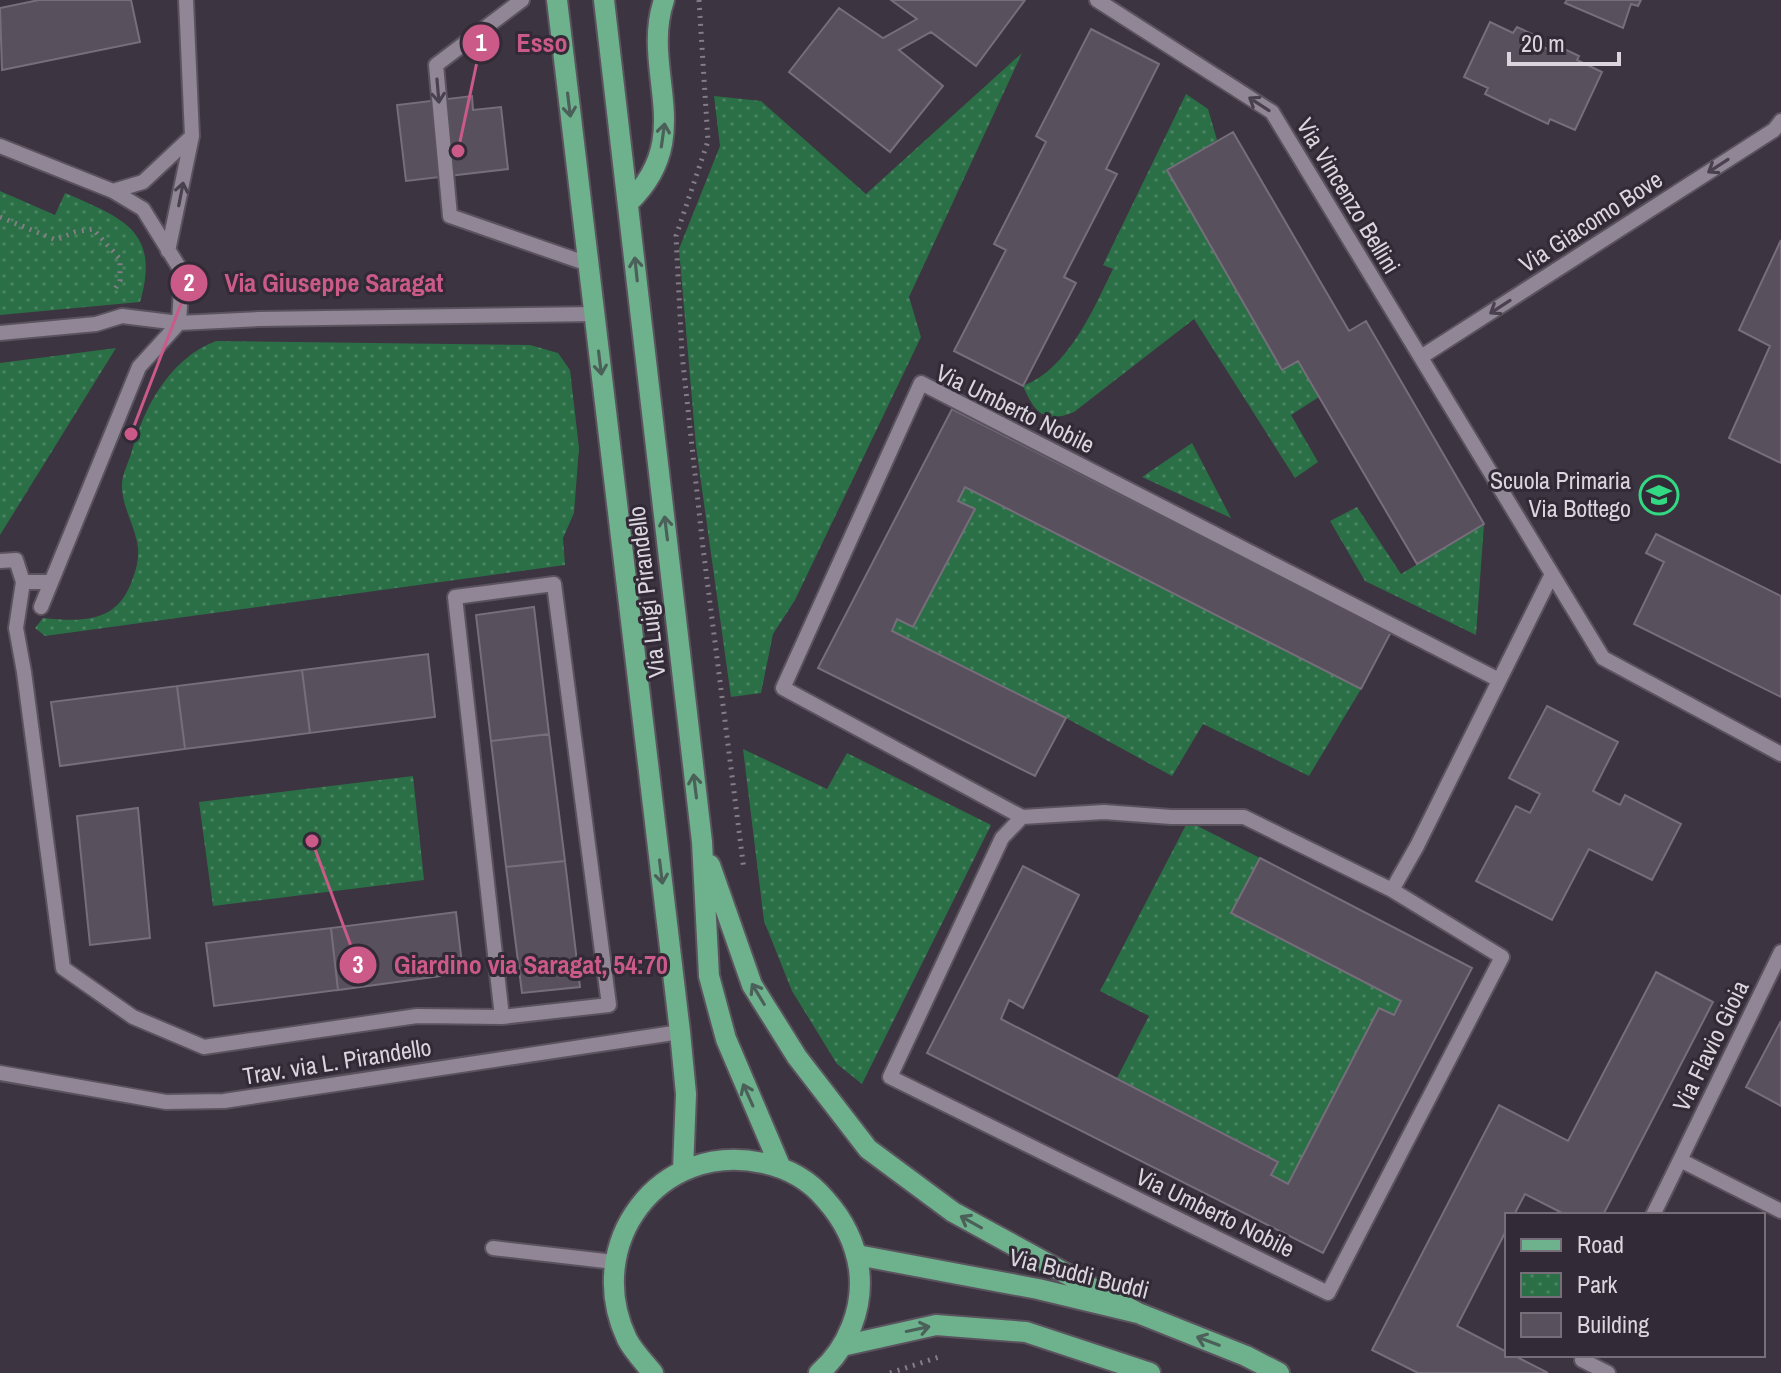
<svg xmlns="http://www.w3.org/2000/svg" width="1781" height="1373" viewBox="0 0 1781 1373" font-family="'Archivo Narrow',sans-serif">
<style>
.park{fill:url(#park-dots)}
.building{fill:#59505e;stroke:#776e7c;stroke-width:2}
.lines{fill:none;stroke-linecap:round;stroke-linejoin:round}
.minor-casing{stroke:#5a535e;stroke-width:18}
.major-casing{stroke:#5a535e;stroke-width:24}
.path{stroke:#847d87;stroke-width:5;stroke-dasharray:2 6;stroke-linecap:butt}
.minor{stroke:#908695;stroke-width:14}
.major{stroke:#6eb18d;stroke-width:20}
.oneway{stroke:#4a414e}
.oneway2{stroke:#4a6059}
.labels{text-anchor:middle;stroke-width:6;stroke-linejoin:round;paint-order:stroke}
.street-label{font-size:24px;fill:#dbd6de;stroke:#322a36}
.poi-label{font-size:24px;fill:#dbd6de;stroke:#322a36;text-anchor:end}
.leader{fill:none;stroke:#cb5a89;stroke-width:3}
.callout-dot{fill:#cb5a89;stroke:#322a36;stroke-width:3}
.mark-label{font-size:24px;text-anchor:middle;font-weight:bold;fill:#fff}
.callout-label{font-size:26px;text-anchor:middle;font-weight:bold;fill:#cb5a89;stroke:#322a36;stroke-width:6;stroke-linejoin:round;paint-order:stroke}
</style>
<defs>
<pattern id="park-dots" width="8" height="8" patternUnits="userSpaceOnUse" patternTransform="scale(2)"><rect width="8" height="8" fill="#2b6f47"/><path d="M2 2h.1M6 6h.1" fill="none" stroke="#498361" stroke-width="1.8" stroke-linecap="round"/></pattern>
</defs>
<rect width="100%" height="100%" fill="#3c3440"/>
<path class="park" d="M 1022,53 L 909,297 L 921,337 L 795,600 L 773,634 L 761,693 L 731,697 L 696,446 L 679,249 L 720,146 L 714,96 L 761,101 L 866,194 Z
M 1186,94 L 1208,109 L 1217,140 L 1167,171 L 1282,370 L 1298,361 L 1319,397 L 1291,415 L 1318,462 L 1295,478 L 1194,319 L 1074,412 C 1044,424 1035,413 1023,386 C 1068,369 1093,310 1113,269 L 1103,265 Z
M 0,191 L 55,215 L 65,193 C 122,218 161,230 140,302 L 0,315 Z
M 216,341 L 530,345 L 558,353 L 570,370 L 579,448 L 574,513 L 563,538 L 565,565 L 45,636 L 35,628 L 43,618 C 84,622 118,623 133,578 C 137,567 140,554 137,542 C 133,522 121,504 122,483 C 123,473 128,463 131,454 C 144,407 169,359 216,341 Z
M 116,348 L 0,535 L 0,363 Z
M 1192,443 L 1231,518 L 1142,477 Z
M 965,487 L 1361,689 L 1309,776 L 1203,724 L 1172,776 L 1066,718 L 892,631 L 897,619 L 913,626 L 975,509 L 958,501 Z
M 1357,507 L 1401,574 L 1484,524 L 1476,635 L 1365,581 L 1330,521 Z
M 743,749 L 827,789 L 847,753 L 991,825 L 862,1084 L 837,1064 L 792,991 L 764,921 Z
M 413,776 L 424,880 L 213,906 L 199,802 Z
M 1188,821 L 1260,858 L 1231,914 L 1401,1001 L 1288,1184 L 1271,1175 L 1278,1161 L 1117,1078 L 1149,1016 L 1100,991 Z"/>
<path class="building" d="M 39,0 L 131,0 L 140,42 L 2,70 L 0,8 Z
M 891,0 L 1025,0 L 976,66 L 931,32 L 899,50 L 943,86 L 890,152 L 789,72 L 839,8 L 883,38 L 917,19 Z
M 1567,0 L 1641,0 L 1638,6 L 1631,4 L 1623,28 L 1565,3 Z
M 1490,22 L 1513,33 L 1517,27 L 1543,39 L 1540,45 L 1551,51 L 1554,44 L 1579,56 L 1577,60 L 1602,72 L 1575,130 L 1550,119 L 1548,124 L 1485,94 L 1488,88 L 1464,77 Z
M 1091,29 L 1159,64 L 1106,169 L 1117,174 L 1064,277 L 1076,283 L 1023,386 L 954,351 L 1006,250 L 994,244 L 1046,142 L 1036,136 Z
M 472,96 L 473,110 L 501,107 L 508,169 L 406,181 L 397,105 Z
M 1233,132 L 1349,331 L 1366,321 L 1484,524 L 1417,564 L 1298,361 L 1282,370 L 1167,170 Z
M 1781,240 L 1781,463 L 1729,438 L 1770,346 L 1739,330 Z
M 952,409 L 1391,632 L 1361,689 L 965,487 L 958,501 L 975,509 L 913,627 L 897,619 L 892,631 L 1066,718 L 1035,776 L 818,668 Z
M 1656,534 L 1781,596 L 1781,697 L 1634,624 L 1664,562 L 1646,553 Z
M 534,607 L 549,734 L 491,741 L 476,615 Z
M 428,654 L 435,717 L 310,733 L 302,670 Z
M 302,670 L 310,733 L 185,749 L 177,686 Z
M 177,686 L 185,749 L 60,766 L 51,702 Z
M 1547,706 L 1618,742 L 1593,791 L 1620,805 L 1625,795 L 1681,824 L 1652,880 L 1589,849 L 1552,920 L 1476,881 L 1516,806 L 1530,813 L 1540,794 L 1509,778 Z
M 549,734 L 565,861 L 506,867 L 491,741 Z
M 138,808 L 150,938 L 90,945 L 77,816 Z
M 1260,858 L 1472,968 L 1323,1253 L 927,1053 L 1023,866 L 1079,895 L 1023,1008 L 1009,1000 L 1001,1019 L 1278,1162 L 1271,1175 L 1288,1184 L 1379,1008 L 1394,1015 L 1401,1001 L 1231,913 Z
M 565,861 L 580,987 L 522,993 L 506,867 Z
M 456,912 L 463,973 L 338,990 L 331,928 Z
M 331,928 L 338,990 L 214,1006 L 206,943 Z
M 1656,972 L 1713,1002 L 1603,1215 L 1566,1215 L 1525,1194 L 1514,1215 L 1507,1215 L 1507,1229 L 1457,1326 L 1507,1352 L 1507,1355 L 1513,1355 L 1548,1373 L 1418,1373 L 1372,1350 L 1499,1105 L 1568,1141 Z
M 1781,1021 L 1781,1106 L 1746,1087 Z"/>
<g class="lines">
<defs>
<path id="minor" d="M 522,0 L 436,65 L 450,216 L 588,264
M 1097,0 L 1272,112 L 1603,658 L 1781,754
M 0,146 L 113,191 L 143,209 L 182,272 L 179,323 L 259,319 L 595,314
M 113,191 L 143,182 L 191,137
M 168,251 L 192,136 L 186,0
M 0,333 L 96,324 L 122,316 L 179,323 L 139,367 L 41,607
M 1421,357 L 1774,130 L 1781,121
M 0,561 L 16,560 L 23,582 L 51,582
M 23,582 L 16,628 L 24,672 L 63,968 L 133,1017 L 204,1047 L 417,1016 L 502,1017 L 609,1005 L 554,584 L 455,597 L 502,1017
M 1104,812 L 1171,817 L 1244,817 L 1392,890 L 1502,957 L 1328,1293 L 890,1077 L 1002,838 L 1022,817 Z
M 1022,817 L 783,688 L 921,383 L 1499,680
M 1392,890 L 1417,846 L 1552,574
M 1781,952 L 1680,1160 L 1781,1211
M 0,1073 L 166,1102 L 224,1101 L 680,1032
M 1653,1215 L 1680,1160
M 493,1248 L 614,1262
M 1585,1355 L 1582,1360 L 1608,1373"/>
<path id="major" d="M 557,0 L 680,1032 L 686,1094 L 683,1170
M 604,0 L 702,842 L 709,976 L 726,1039 L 780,1166
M 628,203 C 698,137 640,71 664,0
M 710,865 L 752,985 L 797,1057 L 868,1149 L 953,1212 L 1138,1313
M 857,1255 L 1038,1289 L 1138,1313 L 1246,1356 L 1279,1373
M 842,1346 L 936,1325 L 1026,1332 L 1150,1373
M 653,1373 C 644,1362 633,1351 627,1339 C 582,1244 659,1140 763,1163 C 787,1168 809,1180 825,1199 C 843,1219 855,1242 859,1269 C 864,1307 848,1348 819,1373"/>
</defs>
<use href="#minor" class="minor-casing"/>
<use href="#major" class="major-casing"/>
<path class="path" d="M 699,0 L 708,141 L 676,236 L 682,354 L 703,548 L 744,870
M 0,217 L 56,240 L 75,232 L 93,229 L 120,259 L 120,281 L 113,292
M 890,1373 L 939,1357"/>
<use href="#minor" class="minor"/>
<use href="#major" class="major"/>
</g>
<defs><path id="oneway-shaft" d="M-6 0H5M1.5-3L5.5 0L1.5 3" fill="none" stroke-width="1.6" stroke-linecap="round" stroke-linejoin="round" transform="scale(2)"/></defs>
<g class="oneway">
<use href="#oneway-shaft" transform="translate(438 91) rotate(85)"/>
<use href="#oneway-shaft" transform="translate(1259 104) rotate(-147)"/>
<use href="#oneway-shaft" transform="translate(1718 166) rotate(147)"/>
<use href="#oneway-shaft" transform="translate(181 194) rotate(-79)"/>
<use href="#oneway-shaft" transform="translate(1500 307) rotate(147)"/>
</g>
<g class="oneway2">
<use href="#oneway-shaft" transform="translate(569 105) rotate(83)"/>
<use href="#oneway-shaft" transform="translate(663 135) rotate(-82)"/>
<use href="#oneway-shaft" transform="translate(636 269) rotate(-96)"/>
<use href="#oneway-shaft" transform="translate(600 363) rotate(83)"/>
<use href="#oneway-shaft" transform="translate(666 528) rotate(-97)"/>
<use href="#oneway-shaft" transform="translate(695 786) rotate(-97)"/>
<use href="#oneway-shaft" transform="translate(661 872) rotate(83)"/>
<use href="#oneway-shaft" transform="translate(758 994) rotate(-121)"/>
<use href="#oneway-shaft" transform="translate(748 1095) rotate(-114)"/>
<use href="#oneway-shaft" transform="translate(971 1222) rotate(-151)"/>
<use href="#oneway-shaft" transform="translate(918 1329) rotate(-12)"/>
<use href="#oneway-shaft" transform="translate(1208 1341) rotate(-159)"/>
</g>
<defs>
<symbol id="school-ring" viewBox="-11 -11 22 22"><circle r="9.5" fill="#322a36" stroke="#33d882" stroke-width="1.5"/><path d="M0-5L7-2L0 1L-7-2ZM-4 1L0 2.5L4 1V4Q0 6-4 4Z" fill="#33d882"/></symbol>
</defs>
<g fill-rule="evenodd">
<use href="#school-ring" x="1637" y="473" width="44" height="44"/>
</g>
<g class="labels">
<g class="street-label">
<text transform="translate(1348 196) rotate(59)" y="8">Via Vincenzo Bellini</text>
<text transform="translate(1591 222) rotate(-33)" y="8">Via Giacomo Bove</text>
<text transform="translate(1015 409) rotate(26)" y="8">Via Umberto Nobile</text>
<text transform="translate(647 592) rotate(-97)" y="8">Via Luigi Pirandello</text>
<text transform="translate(1711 1046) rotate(-64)" y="8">Via Flavio Gioia</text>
<text transform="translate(337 1062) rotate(-9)" y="8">Trav. via L. Pirandello</text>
<text transform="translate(1215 1213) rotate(26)" y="8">Via Umberto Nobile</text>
<text transform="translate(1079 1274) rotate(14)" y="8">Via Buddi Buddi</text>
</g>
<g class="poi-label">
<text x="1631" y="489">Scuola Primaria<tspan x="1631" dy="28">Via Bottego</tspan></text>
</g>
</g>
<path class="leader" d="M458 151L481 43M131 434L189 283M312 841L358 965"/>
<g class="callout-dot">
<circle cx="458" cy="151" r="8"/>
<circle cx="131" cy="434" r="8"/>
<circle cx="312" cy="841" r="8"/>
<circle cx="481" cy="43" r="20"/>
<circle cx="189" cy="283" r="20"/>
<circle cx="358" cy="965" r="20"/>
</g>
<g class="mark-label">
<text x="481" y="51">1</text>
<text x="189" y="291">2</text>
<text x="358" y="973">3</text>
</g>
<g class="callout-label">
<text x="542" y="52">Esso</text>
<text x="334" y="292">Via Giuseppe Saragat</text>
<text x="531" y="974">Giardino via Saragat, 54:70</text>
</g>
<rect x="1505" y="1213" width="260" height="144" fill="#322a36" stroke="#766f79" stroke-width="2"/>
<rect x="1521" y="1239" width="40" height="12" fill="#6eb18d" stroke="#766f79" stroke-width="2"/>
<text x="1577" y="1253" font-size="24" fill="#dbd6de">Road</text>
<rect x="1521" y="1273" width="40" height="24" fill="url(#park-dots)" stroke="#766f79" stroke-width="2"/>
<text x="1577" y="1293" font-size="24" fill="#dbd6de">Park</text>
<rect x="1521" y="1313" width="40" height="24" fill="#59505e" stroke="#766f79" stroke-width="2"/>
<text x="1577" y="1333" font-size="24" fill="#dbd6de">Building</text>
<path d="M1509 52v12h110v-12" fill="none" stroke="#dbd6de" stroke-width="4"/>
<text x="1521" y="52" font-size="24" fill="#dbd6de" stroke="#322a36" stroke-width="6" paint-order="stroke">20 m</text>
</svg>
